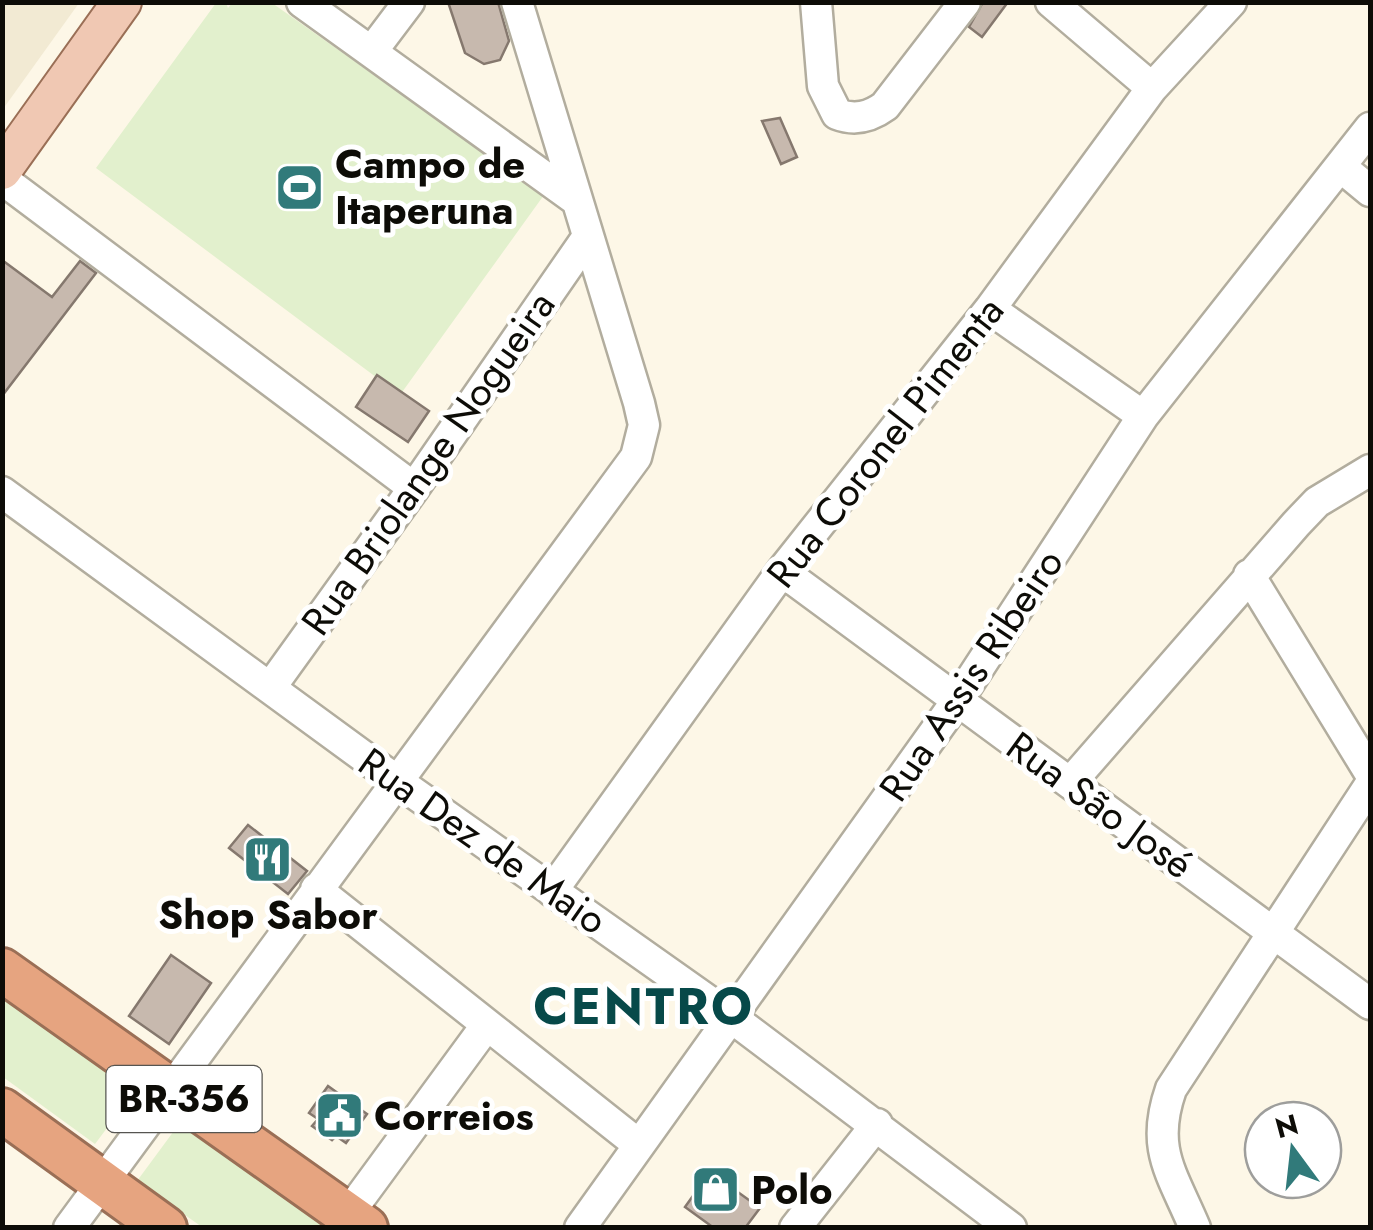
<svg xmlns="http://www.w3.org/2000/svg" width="1373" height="1230" viewBox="0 0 1373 1230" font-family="Jost,sans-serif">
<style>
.built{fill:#f2ead3}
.green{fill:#e2f0cd}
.building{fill:#c7b9ae;stroke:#85786e;stroke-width:2.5}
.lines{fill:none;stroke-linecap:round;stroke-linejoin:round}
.minor-casing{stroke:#b2ad9e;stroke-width:35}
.major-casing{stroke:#9a6f56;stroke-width:42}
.highway-casing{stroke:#9a6f56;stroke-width:48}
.minor{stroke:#fff;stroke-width:30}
.major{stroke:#f0c8b3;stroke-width:38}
.highway{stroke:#e6a480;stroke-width:42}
.labels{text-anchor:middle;stroke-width:10;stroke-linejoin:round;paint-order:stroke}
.shield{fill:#fff;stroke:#565551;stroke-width:2.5}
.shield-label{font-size:38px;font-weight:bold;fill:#0d0c07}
.poi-label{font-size:40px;font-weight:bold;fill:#0d0c07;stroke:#fff;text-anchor:start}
.street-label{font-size:40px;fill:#0d0c07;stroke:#fff}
.district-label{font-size:50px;font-weight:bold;letter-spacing:2.5px;fill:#074949;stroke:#fff}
</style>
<rect width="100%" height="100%" fill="#fdf7e7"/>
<path class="built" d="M 3,2 L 79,3 L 3,109 L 2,3 Z"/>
<path class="green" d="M 216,3 L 226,3 L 228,8 L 232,3 L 272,3 L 544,195 L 400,395 L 96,168 Z
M 3,986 L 140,1084 L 95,1144 L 3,1077 Z
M 182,1120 L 330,1227 L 202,1227 L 137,1181 Z"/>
<path class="building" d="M 448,2 L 498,2 L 509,41 L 500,60 L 484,64 L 465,53 Z
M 983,2 L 1008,2 L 982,37 L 969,27 Z
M 780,118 L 797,157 L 781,164 L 762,121 Z
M 2,260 L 52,297 L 80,261 L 96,273 L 2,396 Z
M 377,375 L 429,411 L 408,442 L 356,407 Z
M 248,825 L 307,871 L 288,894 L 229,848 Z
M 171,955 L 211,983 L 169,1044 L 129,1016 Z
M 328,1086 L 367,1114 L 346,1143 L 336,1136 L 332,1140 L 312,1126 L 318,1119 L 309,1113 Z
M 710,1172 L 760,1208 L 745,1228 L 714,1228 L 685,1207 Z"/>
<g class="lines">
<defs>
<path id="minor" d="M 302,2 L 575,199
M 816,2 L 823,86 L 837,114 C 855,121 870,117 885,106 L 965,2
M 1051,2 L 1152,88
M 372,51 L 409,2
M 1341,167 L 1370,191
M 2,179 L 414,488
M 990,309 L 1143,416
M 2,492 L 397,781 L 731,1017 L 1011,1228
M 782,571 L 1370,1004
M 1249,575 L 1370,773
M 270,688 L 414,488 L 587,238
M 1071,782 L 1296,524 L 1317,502 L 1370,470
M 316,889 L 639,1145
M 552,891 L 782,571 L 990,309 L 1152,88 L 1231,2
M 348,1214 L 486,1026
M 69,1228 L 636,457 L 644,425 L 639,403 L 517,2
M 580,1228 L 957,701 L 1143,416 L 1370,128
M 795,1228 L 877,1124
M 1195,1228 C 1172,1173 1150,1149 1171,1089 L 1370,785"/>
<path id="major" d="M 2,170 L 122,2"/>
<path id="highway" d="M 2,970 L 366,1228
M 2,1110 L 165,1228"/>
</defs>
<use href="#minor" class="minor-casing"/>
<use href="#major" class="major-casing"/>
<use href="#highway" class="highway-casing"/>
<use href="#minor" class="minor"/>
<use href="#major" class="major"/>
<use href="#highway" class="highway"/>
</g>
<defs>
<symbol id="stadium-square" viewBox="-11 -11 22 22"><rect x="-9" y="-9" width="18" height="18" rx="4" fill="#317a7a" stroke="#fff"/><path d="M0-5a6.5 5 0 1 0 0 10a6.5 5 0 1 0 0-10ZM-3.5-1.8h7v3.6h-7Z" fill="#fff"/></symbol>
<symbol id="restaurant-square" viewBox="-11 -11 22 22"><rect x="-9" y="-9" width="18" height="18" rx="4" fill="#317a7a" stroke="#fff"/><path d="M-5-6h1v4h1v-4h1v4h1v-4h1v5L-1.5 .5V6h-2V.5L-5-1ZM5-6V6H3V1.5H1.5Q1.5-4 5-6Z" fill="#fff"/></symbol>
<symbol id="civic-square" viewBox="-11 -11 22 22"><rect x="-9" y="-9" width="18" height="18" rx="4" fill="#317a7a" stroke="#fff"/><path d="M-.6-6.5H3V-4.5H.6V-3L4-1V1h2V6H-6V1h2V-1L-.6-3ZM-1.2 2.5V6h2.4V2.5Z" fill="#fff"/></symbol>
<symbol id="shop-square" viewBox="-11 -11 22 22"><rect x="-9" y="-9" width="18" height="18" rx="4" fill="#317a7a" stroke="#fff"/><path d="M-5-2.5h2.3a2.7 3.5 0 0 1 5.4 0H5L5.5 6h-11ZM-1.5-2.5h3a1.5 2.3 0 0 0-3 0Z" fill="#fff"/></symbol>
</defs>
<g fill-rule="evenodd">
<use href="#stadium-square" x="272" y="160" width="55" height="55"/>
<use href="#restaurant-square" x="240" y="832" width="55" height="55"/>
<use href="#civic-square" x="312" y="1088" width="55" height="55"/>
<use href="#shop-square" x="688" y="1162" width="55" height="55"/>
</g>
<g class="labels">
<rect class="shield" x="106.5" y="1066" width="155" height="66" rx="8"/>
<g class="shield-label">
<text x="184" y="1112">BR-356</text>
</g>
<g class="poi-label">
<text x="335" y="178">Campo de<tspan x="335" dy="46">Itaperuna</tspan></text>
<text x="268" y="929" text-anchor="middle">Shop Sabor</text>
<text x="374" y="1130">Correios</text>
<text x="751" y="1204">Polo</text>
</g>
<g class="street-label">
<text transform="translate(885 442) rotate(-52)" y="14">Rua Coronel Pimenta</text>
<text transform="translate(428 463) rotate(-55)" y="14">Rua Briolange Nogueira</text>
<text transform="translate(971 675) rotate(-56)" y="14">Rua Assis Ribeiro</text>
<text transform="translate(1100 805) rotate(36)" y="14">Rua São José</text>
<text transform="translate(483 841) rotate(35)" y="14">Rua Dez de Maio</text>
</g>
<g class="district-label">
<text x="644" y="1024">CENTRO</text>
</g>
</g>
<rect width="1373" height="1230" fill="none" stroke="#0d0c07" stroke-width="10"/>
<g transform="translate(1293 1150) rotate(345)"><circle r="48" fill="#ffffff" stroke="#9e9e9c" stroke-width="2.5"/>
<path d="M0-8L18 38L0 25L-18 38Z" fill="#317a7a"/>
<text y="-15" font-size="28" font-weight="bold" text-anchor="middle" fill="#0d0c07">N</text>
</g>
</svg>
